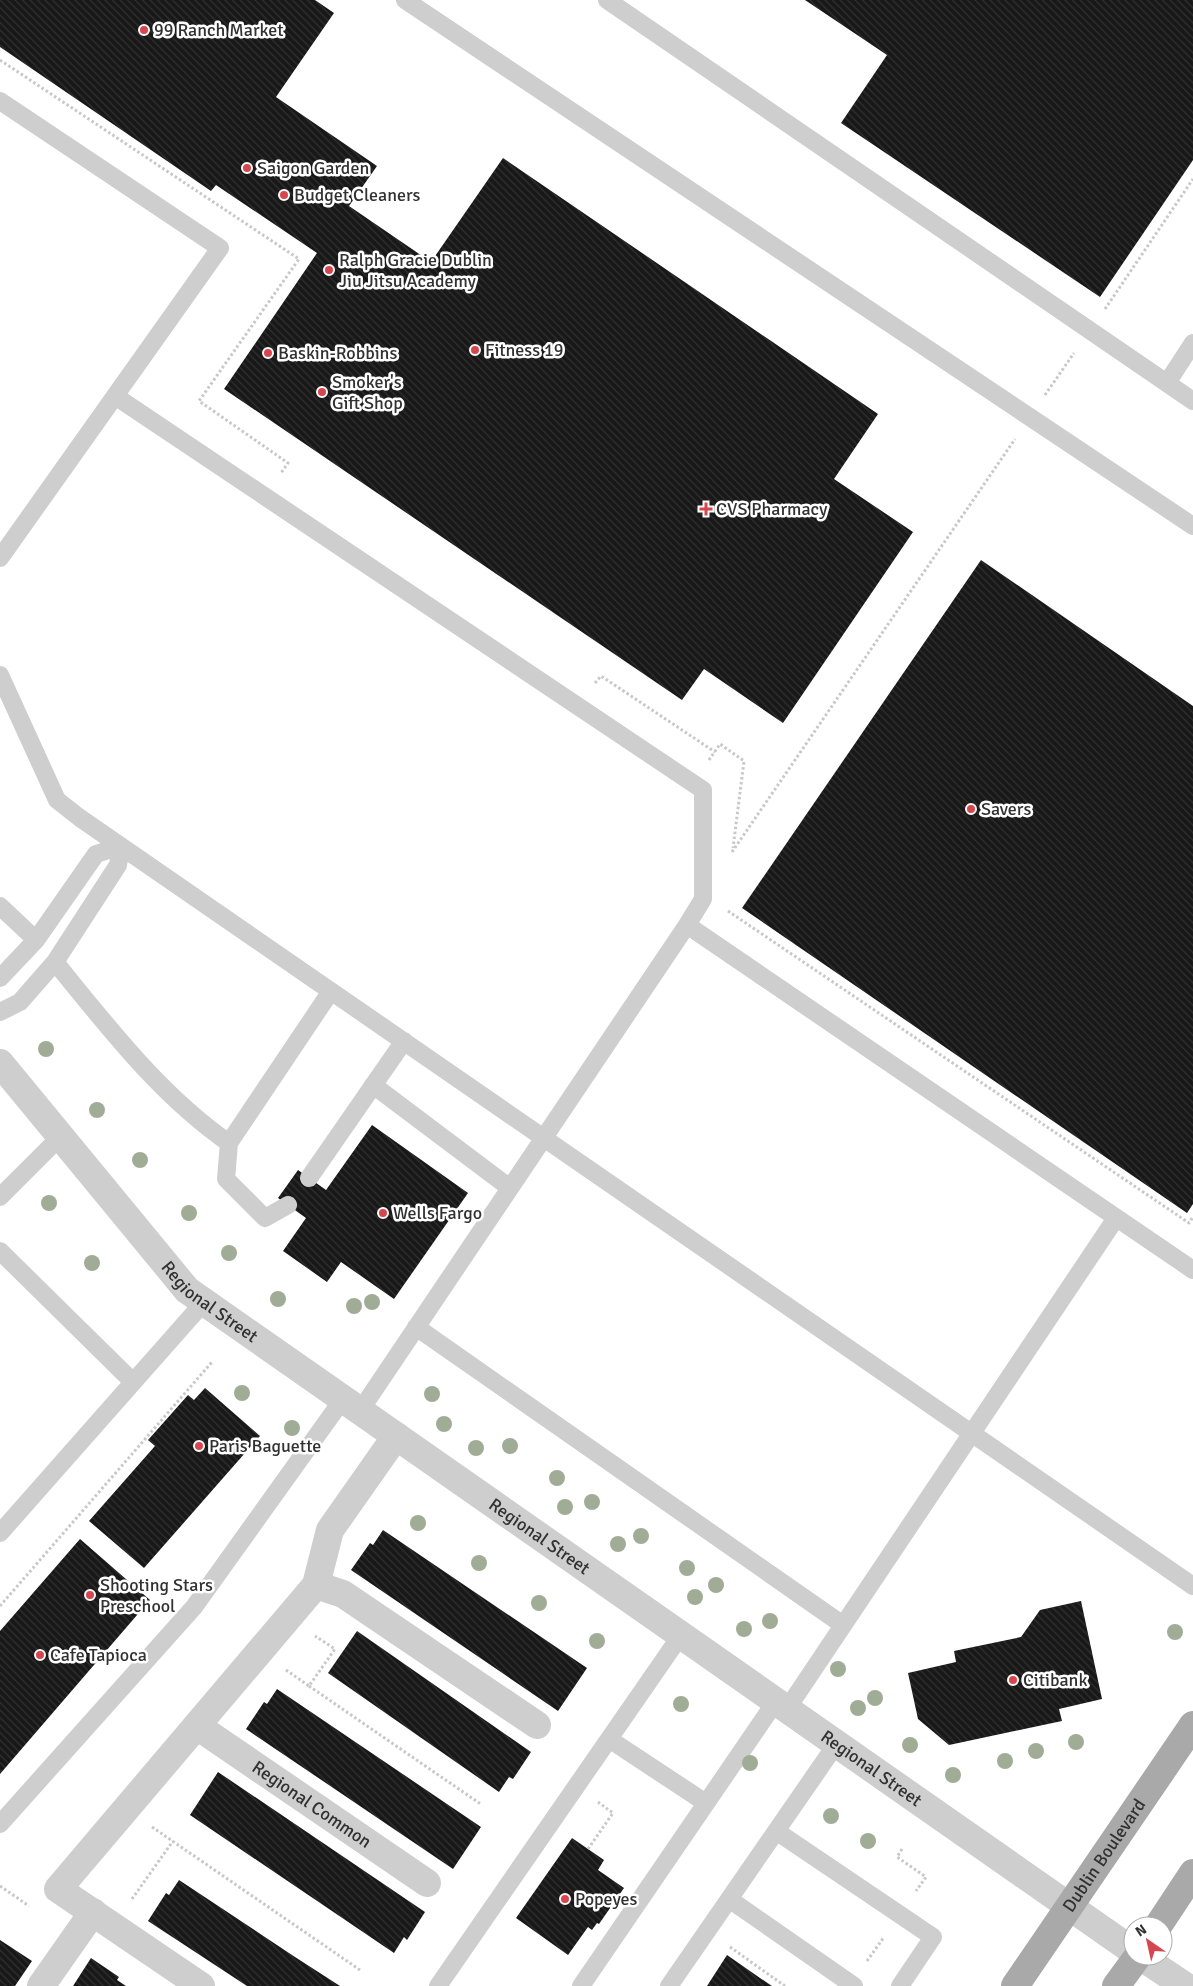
<svg xmlns="http://www.w3.org/2000/svg" width="1193" height="1986" viewBox="0 0 1193 1986" font-family="Signika,sans-serif">
<style>
.building{fill:url(#building-back-hatch)}
.lines{fill:none;stroke-linecap:round;stroke-linejoin:round}
.path{stroke:#c8c8c8;stroke-width:3;stroke-dasharray:2.5 2.5;stroke-linecap:butt}
.service{stroke:#cecece;stroke-width:18}
.minor{stroke:#cecece;stroke-width:28}
.primary{stroke:#a9a9a9;stroke-width:28}
.tree{fill:#a1ac97}
.poi-dot{fill:#d5464e;stroke:#fff;stroke-width:2}
.labels{text-anchor:middle;stroke-width:5;stroke-linejoin:round;paint-order:stroke}
.poi-label{font-size:18px;fill:#313131;stroke:#fff;text-anchor:start}
.street-label{font-size:18px;fill:#313131;stroke:#fff}
</style>
<defs>
<pattern id="building-back-hatch" width="6" height="6" patternUnits="userSpaceOnUse" patternTransform="scale(1.25)"><rect width="6" height="6" fill="#181818"/><path d="M-1 5l2 2M0 0l6 6M5-1l2 2" fill="none" stroke="#313131"/></pattern>
</defs>
<rect width="100%" height="100%" fill="#fff"/>
<path class="building" d="M 0,0 L 315,0 L 334,13 L 276,97 L 377,166 L 349,206 L 431,262 L 503,158 L 878,414 L 834,479 L 913,532 L 783,723 L 704,669 L 682,700 L 224,389 L 317,253 L 216,185 L 211,191 L 0,47 Z
M 805,0 L 1193,0 L 1193,160 L 1100,297 L 841,123 L 887,55 Z
M 981,560 L 1193,706 L 1193,1204 L 1187,1213 L 742,908 Z
M 372,1125 L 468,1193 L 394,1299 L 341,1262 L 327,1282 L 283,1251 L 306,1218 L 278,1198 L 298,1170 L 326,1190 Z
M 205,1388 L 260,1436 L 144,1568 L 89,1521 L 155,1446 L 148,1440 L 188,1395 L 194,1400 Z
M 383,1530 L 587,1668 L 558,1711 L 351,1570 L 370,1543 L 373,1545 Z
M 80,1539 L 150,1600 L 0,1774 L 0,1631 Z
M 1081,1601 L 1102,1699 L 1059,1709 L 1062,1721 L 949,1745 L 918,1719 L 908,1673 L 956,1662 L 954,1651 L 1021,1637 L 1040,1610 Z
M 357,1631 L 531,1752 L 513,1779 L 509,1777 L 499,1792 L 328,1673 Z
M 277,1689 L 481,1827 L 453,1869 L 246,1729 L 264,1702 L 267,1704 Z
M 218,1772 L 425,1912 L 407,1940 L 404,1937 L 394,1953 L 190,1815 Z
M 572,1838 L 604,1860 L 598,1870 L 624,1888 L 599,1924 L 597,1923 L 592,1930 L 588,1927 L 568,1955 L 516,1918 Z
M 179,1880 L 295,1957 L 340,1986 L 247,1986 L 148,1921 L 166,1893 L 169,1895 Z
M 0,1940 L 32,1961 L 15,1986 L 0,1986 Z
M 727,1955 L 760,1978 L 772,1986 L 707,1986 Z
M 91,1958 L 119,1977 L 117,1980 L 126,1986 L 73,1986 Z"/>
<g class="lines">
<path class="path" d="M 0,60 L 299,259 L 199,401 L 288,463 L 281,473
M 1105,309 L 1193,179
M 1045,395 L 1074,353
M 595,683 L 601,676 L 715,752
M 709,760 L 720,744 L 744,761 L 733,848
M 732,852 L 1015,439
M 728,911 L 1189,1223 L 1193,1217
M 0,1606 L 212,1362
M 286,1670 L 309,1686 L 335,1649 L 315,1636
M 309,1686 L 482,1805
M 152,1827 L 360,1970
M 588,1849 L 613,1813 L 598,1802
M 902,1849 L 897,1857 L 926,1877 L 916,1891
M 0,1886 L 29,1906
M 132,1899 L 173,1841
M 730,1947 L 785,1986
M 867,1961 L 884,1937"/>
<path class="service" d="M 405,0 L 1193,526
M 607,0 L 1193,401
M 0,101 L 220,248 L 115,396 L 703,790 L 703,899 L 687,925 L 1193,1270
M 1167,383 L 1193,343
M 0,558 L 115,396
M 0,675 L 57,800 L 80,818 L 1193,1586
M 0,906 L 36,940
M 55,962 C 108,1027 160,1095 229,1143 L 331,991
M 0,978 L 36,940 L 96,854 L 121,846 L 118,865 L 55,962 L 20,1002 L 0,1012
M 373,1085 L 510,1188
M 229,1143 L 226,1179 L 265,1218 L 288,1205
M 309,1178 L 404,1041
M 0,1197 L 60,1137
M 0,1251 L 133,1382
M 416,1327 L 843,1625
M 360,1411 L 687,925
M 0,1533 L 204,1302
M 787,1709 L 1116,1218
M 609,1739 L 706,1803
M 0,1824 L 194,1607 L 343,1399
M 776,1831 L 933,1937 L 900,1986
M 729,1899 L 854,1986
M 438,1986 L 681,1635
M 581,1986 L 776,1701
M 669,1986 L 837,1743"/>
<g class="minor">
<path id="s1" d="M 0,1063 L 187,1290 L 1133,1951"/>
<path d="M 316,1585 L 343,1594 L 537,1725"/>
<path id="s2" d="M 197,1726 L 427,1883"/>
<path d="M 1140,1956 L 1185,1986"/>
<path d="M 41,1986 L 93,1912"/>
<path d="M 201,1986 L 58,1889 L 316,1585 L 330,1530 L 396,1436"/>
</g>
<g class="primary">
<path d="M 1158,1926 L 1193,1873"/>
<path id="s3" d="M 1015,1986 L 1193,1725"/>
<path d="M 1116,1986 L 1138,1956"/>
</g>
</g>
<g class="tree">
<circle cx="46" cy="1049" r="8"/>
<circle cx="97" cy="1110" r="8"/>
<circle cx="140" cy="1160" r="8"/>
<circle cx="49" cy="1203" r="8"/>
<circle cx="189" cy="1213" r="8"/>
<circle cx="229" cy="1253" r="8"/>
<circle cx="92" cy="1263" r="8"/>
<circle cx="278" cy="1299" r="8"/>
<circle cx="372" cy="1302" r="8"/>
<circle cx="354" cy="1306" r="8"/>
<circle cx="242" cy="1393" r="8"/>
<circle cx="432" cy="1394" r="8"/>
<circle cx="444" cy="1424" r="8"/>
<circle cx="292" cy="1428" r="8"/>
<circle cx="510" cy="1446" r="8"/>
<circle cx="476" cy="1448" r="8"/>
<circle cx="557" cy="1478" r="8"/>
<circle cx="592" cy="1502" r="8"/>
<circle cx="565" cy="1507" r="8"/>
<circle cx="418" cy="1523" r="8"/>
<circle cx="641" cy="1536" r="8"/>
<circle cx="618" cy="1544" r="8"/>
<circle cx="479" cy="1563" r="8"/>
<circle cx="687" cy="1568" r="8"/>
<circle cx="716" cy="1585" r="8"/>
<circle cx="695" cy="1597" r="8"/>
<circle cx="539" cy="1603" r="8"/>
<circle cx="770" cy="1621" r="8"/>
<circle cx="744" cy="1629" r="8"/>
<circle cx="1175" cy="1632" r="8"/>
<circle cx="597" cy="1641" r="8"/>
<circle cx="838" cy="1669" r="8"/>
<circle cx="875" cy="1698" r="8"/>
<circle cx="681" cy="1704" r="8"/>
<circle cx="858" cy="1708" r="8"/>
<circle cx="1076" cy="1742" r="8"/>
<circle cx="910" cy="1745" r="8"/>
<circle cx="1036" cy="1751" r="8"/>
<circle cx="1005" cy="1761" r="8"/>
<circle cx="750" cy="1763" r="8"/>
<circle cx="953" cy="1775" r="8"/>
<circle cx="831" cy="1816" r="8"/>
<circle cx="868" cy="1841" r="8"/>
</g>
<g class="poi-dot">
<circle cx="144" cy="30" r="5"/>
<circle cx="247" cy="168" r="5"/>
<circle cx="284" cy="195" r="5"/>
<circle cx="329" cy="270" r="5"/>
<circle cx="475" cy="350" r="5"/>
<circle cx="268" cy="353" r="5"/>
<circle cx="322" cy="392" r="5"/>
<path d="M703.5 501.5h5v5h5v5h-5v5h-5v-5h-5v-5h5z"/>
<circle cx="971" cy="809" r="5"/>
<circle cx="383" cy="1213" r="5"/>
<circle cx="199" cy="1446" r="5"/>
<circle cx="90" cy="1595" r="5"/>
<circle cx="40" cy="1655" r="5"/>
<circle cx="1013" cy="1680" r="5"/>
<circle cx="565" cy="1899" r="5"/>
</g>
<g class="labels">
<g class="poi-label">
<text x="154" y="36">99 Ranch Market</text>
<text x="257" y="174">Saigon Garden</text>
<text x="294" y="201">Budget Cleaners</text>
<text x="339" y="266">Ralph Gracie Dublin<tspan x="339" dy="21">Jiu Jitsu Academy</tspan></text>
<text x="485" y="356">Fitness 19</text>
<text x="278" y="359">Baskin-Robbins</text>
<text x="332" y="388">Smoker's<tspan x="332" dy="21">Gift Shop</tspan></text>
<text x="716" y="515">CVS Pharmacy</text>
<text x="981" y="815">Savers</text>
<text x="393" y="1219">Wells Fargo</text>
<text x="209" y="1452">Paris Baguette</text>
<text x="100" y="1591">Shooting Stars<tspan x="100" dy="21">Preschool</tspan></text>
<text x="50" y="1661">Cafe Tapioca</text>
<text x="1023" y="1686">Citibank</text>
<text x="575" y="1905">Popeyes</text>
</g>
<g class="street-label">
<text dy="6" stroke="none"><textPath href="#s1" startOffset="319">Regional Street</textPath></text>
<text dy="6" stroke="none"><textPath href="#s1" startOffset="724">Regional Street</textPath></text>
<text dy="6" stroke="none"><textPath href="#s1" startOffset="1129">Regional Street</textPath></text>
<text dy="6" stroke="none"><textPath href="#s2" startOffset="139">Regional Common</textPath></text>
<text dy="6" stroke="none"><textPath href="#s3" startOffset="158">Dublin Boulevard</textPath></text>
</g>
</g>
<g transform="translate(1148 1941) rotate(326)"><circle r="24" fill="#ffffff" stroke="#adadad"/>
<path d="M0-4L9 19L0 12L-9 19Z" fill="#d5464e"/>
<text y="-8" font-size="14" font-weight="bold" text-anchor="middle" fill="#313131">N</text>
</g>
</svg>
